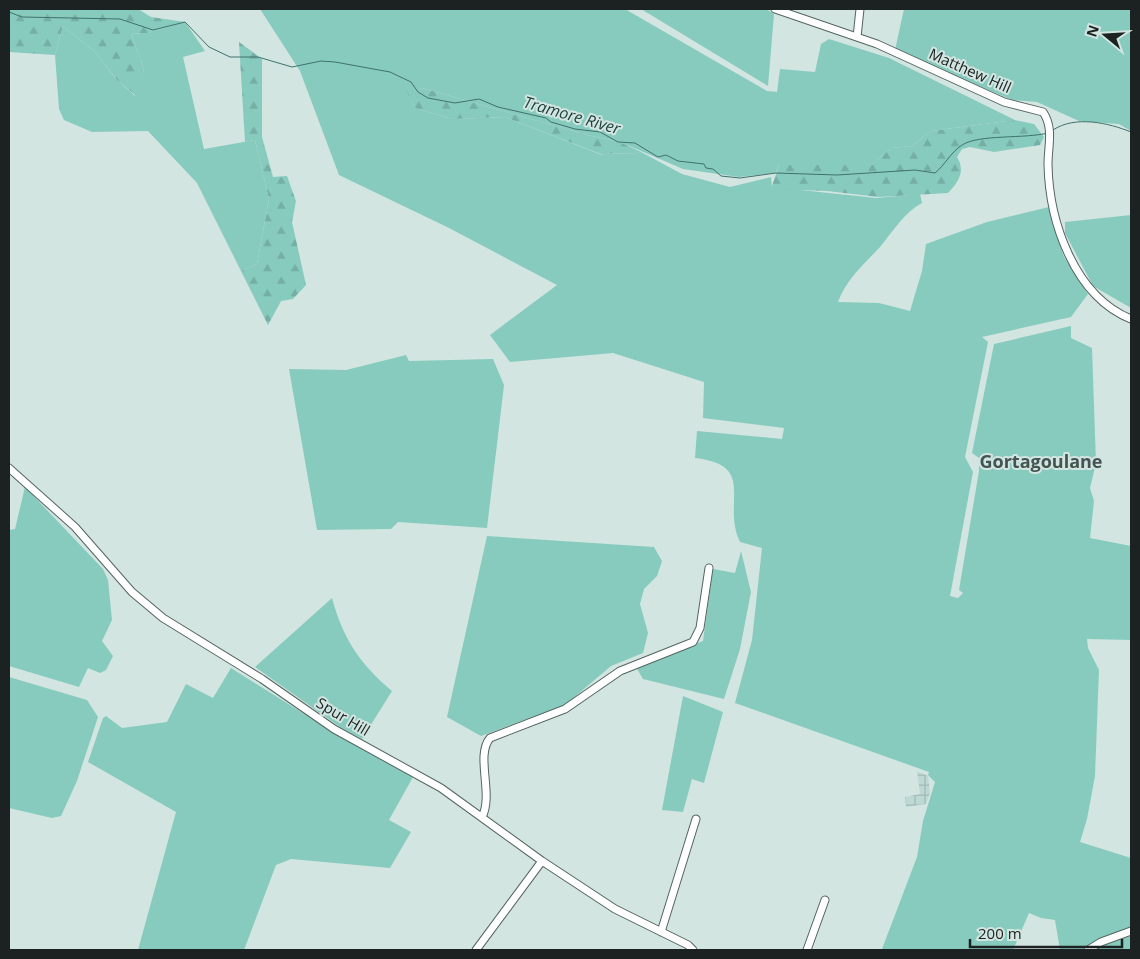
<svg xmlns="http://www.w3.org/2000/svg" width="1140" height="959" viewBox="0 0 1140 959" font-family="'Open Sans',sans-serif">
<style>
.industrial{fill:url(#industrial-grid)}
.green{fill:#87cbbf}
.forest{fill:url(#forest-firs)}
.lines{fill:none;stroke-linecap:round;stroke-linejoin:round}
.stream{stroke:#40726a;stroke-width:1}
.minor-casing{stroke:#546561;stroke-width:9}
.minor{stroke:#fff;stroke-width:7}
.labels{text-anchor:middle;stroke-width:4;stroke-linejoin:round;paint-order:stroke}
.street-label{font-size:15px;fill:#1c2221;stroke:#d2e5e1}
.water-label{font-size:16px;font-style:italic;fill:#1b3d38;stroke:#d2e5e1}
.quarter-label{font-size:18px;font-weight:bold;fill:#445451;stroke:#d2e5e1}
</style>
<defs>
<pattern id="industrial-grid" width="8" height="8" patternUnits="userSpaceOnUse" patternTransform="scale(1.25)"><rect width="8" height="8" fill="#bed9d4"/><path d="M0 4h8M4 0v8" fill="none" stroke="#a3bab6"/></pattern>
<pattern id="forest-firs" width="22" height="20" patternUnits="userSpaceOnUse" patternTransform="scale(1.25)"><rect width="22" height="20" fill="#87cbbf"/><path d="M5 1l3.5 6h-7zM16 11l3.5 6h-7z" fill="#74aea4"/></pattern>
</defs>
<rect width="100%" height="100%" fill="#d2e5e1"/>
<path class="industrial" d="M 917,771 L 928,776 L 930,793 L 926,804 L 906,807 L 905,797 L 920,794 Z"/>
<path class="green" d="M 260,9 L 625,9 L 767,91 L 777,92 L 780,69 L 815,72 L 821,44 L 829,39 L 889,58 L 1015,120 L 931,131 L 912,146 L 891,148 L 872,165 L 779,165 L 776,173 L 739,177 L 683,169 L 620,142 L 587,135 L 422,88 L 407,92 L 415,108 L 452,119 L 505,117 L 602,155 C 616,151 625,156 641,152 L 682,174 L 730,187 L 771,177 L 772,187 L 876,198 L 920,194 L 922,203 C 904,213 893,231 880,247 C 864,264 846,280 838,302 L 879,303 L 910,311 L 922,271 L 926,244 L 987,222 L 1049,207 L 1064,257 L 1088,294 L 1071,317 L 982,337 L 988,342 L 965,457 L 973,472 L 950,596 L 958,598 L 963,593 L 959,590 L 979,471 L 979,458 L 972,453 L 994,344 L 1071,326 L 1071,338 L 1092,348 L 1096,463 L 1090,488 L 1094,501 L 1090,538 L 1131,546 L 1131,640 L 1087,639 L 1088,648 L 1099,670 L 1095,776 L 1087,819 L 1080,842 L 1131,858 L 1131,927 L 1101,938 L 1082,950 L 1060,950 L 1055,920 L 1041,918 L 1029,913 L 1013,950 L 882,949 L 917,857 L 923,821 L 935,782 L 928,775 L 929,772 L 735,703 L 752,640 L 762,548 L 740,542 C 721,503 758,465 695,458 L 697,431 L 782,439 L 784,428 L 703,418 L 704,382 L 613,353 L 510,362 L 490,335 L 557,285 L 449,228 L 339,175 L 300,71 Z
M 641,9 L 766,9 L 774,14 L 768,86 Z
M 904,9 L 1131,9 L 1131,131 L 1119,124 L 1079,121 L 1037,102 L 1012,100 L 895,50 Z
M 185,22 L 205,51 L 183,57 L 204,149 L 255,140 L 269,199 L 257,264 L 241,271 L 197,183 L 148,131 L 92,132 L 64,120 L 59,109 L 55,55 L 63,26 L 96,53 L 116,79 L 135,96 L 144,69 L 131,34 L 147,33 Z
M 1131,215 L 1131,308 L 1093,286 L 1065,233 L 1065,222 Z
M 406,355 L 409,361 L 493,359 L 504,385 L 487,528 L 398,522 L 391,529 L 317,530 L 289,369 L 346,370 Z
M 25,487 L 103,569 L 108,580 L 112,620 L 102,641 L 113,656 L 106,670 L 100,673 L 88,668 L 79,687 L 9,666 L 9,530 L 15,529 Z
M 487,536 L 654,547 L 662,561 L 657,576 L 644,589 L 640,604 L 648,633 L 643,653 L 611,666 L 565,705 L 481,736 L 447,717 Z
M 741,551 L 751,592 L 740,649 L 724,699 L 643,679 L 636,667 L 703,641 L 713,569 L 735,573 Z
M 332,598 C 343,639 360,664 392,691 L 362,739 L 340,727 L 255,667 Z
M 231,668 L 338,735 L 413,777 L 389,820 L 411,832 L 390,868 L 291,859 L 276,865 L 244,950 L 138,950 L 176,812 L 88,762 L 103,718 L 106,716 L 122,728 L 167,722 L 186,684 L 213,698 Z
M 9,677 L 87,700 L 98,717 L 77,781 L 61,816 L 52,818 L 9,808 Z
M 683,696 L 723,712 L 704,783 L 692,779 L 683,812 L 662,810 Z
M 1131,936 L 1131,950 L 1094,950 L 1106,943 Z"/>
<path class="forest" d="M 9,9 L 138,9 L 151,17 L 185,22 L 147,33 L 131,34 L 144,69 L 136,96 L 117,80 L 96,53 L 63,26 L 55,55 L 9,52 Z
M 239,42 L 262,59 L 262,137 L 273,177 L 287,176 L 296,201 L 292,222 L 306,285 L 293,299 L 281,301 L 268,325 L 241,271 L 257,264 L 269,199 L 255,140 L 245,142 Z
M 422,88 L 587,135 L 620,142 L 641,152 C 625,156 616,151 603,155 L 505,117 L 452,119 L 415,108 L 406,91 Z
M 1015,120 L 1034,124 L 1044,137 L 1040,145 L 994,152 L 970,147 L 962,149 L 957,157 C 966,171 958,183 948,193 L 878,197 L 827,191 L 771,189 L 779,165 L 872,165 L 891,148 L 912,146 L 931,131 Z"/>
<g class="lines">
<path class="stream" d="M 9,12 L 22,17 L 120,19 L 153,30 L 185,22 L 209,47 L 230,57 L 258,57 L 292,67 L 321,61 L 335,62 L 390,72 L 411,82 L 418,92 L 428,98 L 455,103 L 479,99 L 498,107 L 546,118 L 551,122 L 575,129 L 600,132 L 618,142 L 635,143 L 658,157 L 666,155 L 678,161 L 704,164 L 706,168 L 713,169 L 721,176 L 740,178 L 776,173 L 837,175 L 915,170 L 935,173 C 945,165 950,153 962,145 C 979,134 1025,139 1048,133
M 1053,130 C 1075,115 1109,123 1131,132"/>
<defs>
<path id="minor" d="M 775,9 L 877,44 L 1004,102 L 1043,112 C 1054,128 1048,146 1048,164 C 1049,221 1074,296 1131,319
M 857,37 L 860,9
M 9,468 L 75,527 L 132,592 L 163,618 L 262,679 L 334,729 L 441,788 L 542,861 L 615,909 L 688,945 L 693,950
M 482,817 C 494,794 475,756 490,738 L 565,709 L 620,671 L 693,642 L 700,628 L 709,568
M 661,932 L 696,819
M 476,950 L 542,861
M 807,950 L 825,900
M 1088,950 L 1101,942 L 1131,931"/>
</defs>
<use href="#minor" class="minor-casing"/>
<use href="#minor" class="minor"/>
</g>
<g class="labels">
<g class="street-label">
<text transform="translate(970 71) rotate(24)" y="5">Matthew Hill</text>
<text transform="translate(343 717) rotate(31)" y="5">Spur Hill</text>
</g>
<g class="water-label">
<text transform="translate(572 115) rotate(16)" y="6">Tramore River</text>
</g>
<g class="quarter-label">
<text x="1041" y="468">Gortagoulane</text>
</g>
</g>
<rect width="1140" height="959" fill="none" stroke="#1c2221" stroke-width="20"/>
<g transform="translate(1105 35) rotate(288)" stroke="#d2e5e1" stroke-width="4" paint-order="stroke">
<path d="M0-4L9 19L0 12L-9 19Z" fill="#1c2221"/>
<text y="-8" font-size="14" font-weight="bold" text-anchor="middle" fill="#1c2221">N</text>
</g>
<path d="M970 939v8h152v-8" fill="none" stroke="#1c2221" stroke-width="2.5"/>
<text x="978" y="939" font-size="15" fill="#1c2221" stroke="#d2e5e1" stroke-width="4" paint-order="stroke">200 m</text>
</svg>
